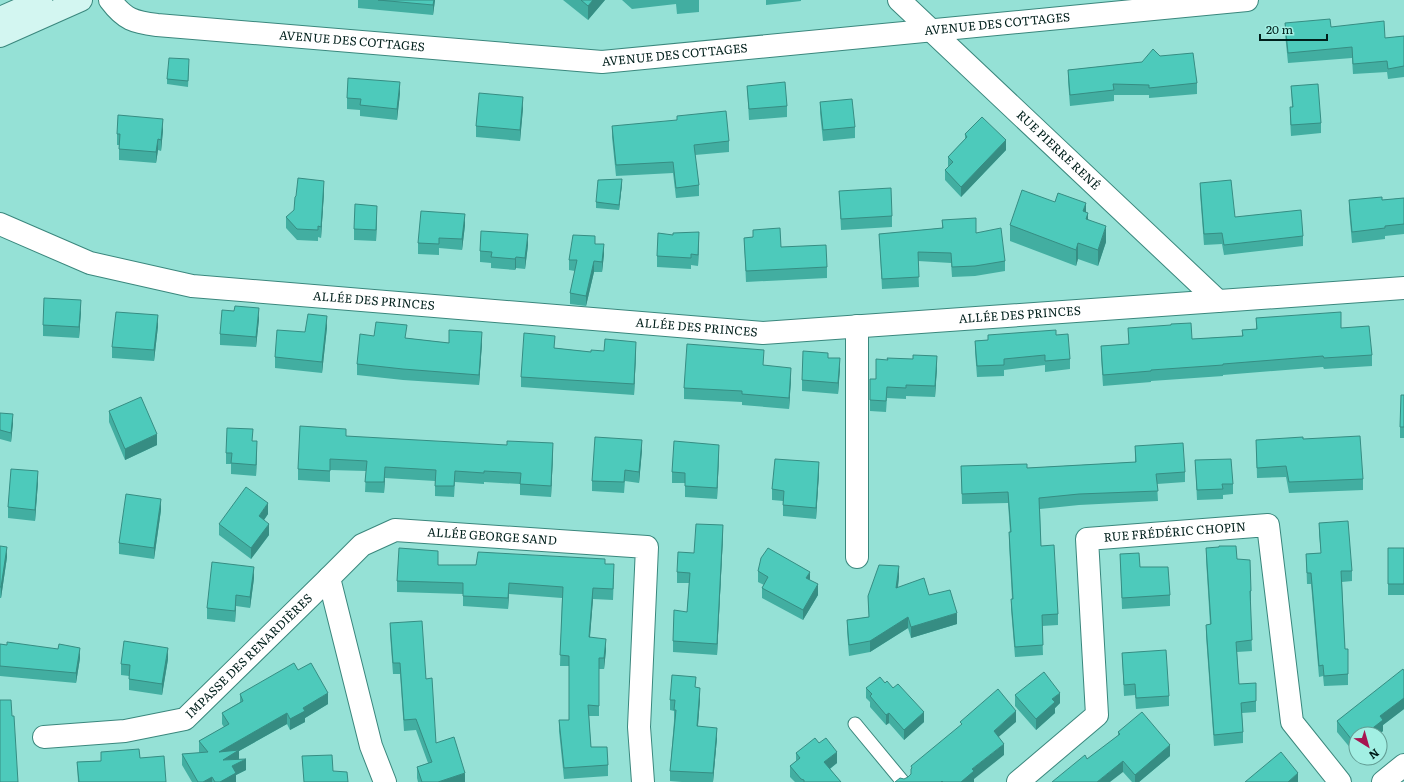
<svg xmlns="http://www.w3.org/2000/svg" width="1404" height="782" viewBox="0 0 1404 782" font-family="Literata,serif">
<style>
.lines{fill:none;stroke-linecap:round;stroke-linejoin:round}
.lane-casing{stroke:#3a877d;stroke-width:15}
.street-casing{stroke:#3a877d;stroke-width:24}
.secondary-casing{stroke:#3a877d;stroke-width:24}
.lane{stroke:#fff;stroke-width:13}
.street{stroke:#fff;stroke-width:22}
.secondary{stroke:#d3f6f1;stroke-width:22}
.wall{fill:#42aea1}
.shaded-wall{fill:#368d83}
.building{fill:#4dcabb;stroke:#368d83}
.labels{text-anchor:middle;stroke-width:3;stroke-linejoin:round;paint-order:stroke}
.street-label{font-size:12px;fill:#001f1b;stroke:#a2efe3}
</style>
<rect width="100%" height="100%" fill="#95e1d6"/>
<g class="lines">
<defs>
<path id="lane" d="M 855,724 L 903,782"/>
<g id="street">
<path id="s1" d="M 110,0 C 125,20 134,22 157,25 L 602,62 L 1247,0"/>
<path id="s2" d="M 899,0 L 1218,301"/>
<path id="s3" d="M 0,224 L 90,263 L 192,286 L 763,333 L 1404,288"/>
<path d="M 857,326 L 857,557"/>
<path id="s4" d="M 44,737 L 125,731 L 185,719 L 329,578"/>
<path id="s5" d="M 385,782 L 371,746 L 329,578 L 362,545 L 395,530 L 647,547 L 639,727 L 643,782"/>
<path id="s6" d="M 1018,782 L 1097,715 L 1087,539 L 1268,525 L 1292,722 L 1340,782"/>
<path d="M 1383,782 L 1404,765"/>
</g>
<path id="secondary" d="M 0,18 L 41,0
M 0,36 L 81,0"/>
</defs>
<use href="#lane" class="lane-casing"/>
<use href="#street" class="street-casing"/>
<use href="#secondary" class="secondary-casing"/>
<use href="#lane" class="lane"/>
<use href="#street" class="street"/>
<use href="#secondary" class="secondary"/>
</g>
<path class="wall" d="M 358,0 L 435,0 L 433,15 L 358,8 Z
M 563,0 L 605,0 L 588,20 Z
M 622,0 L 699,0 L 699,12 L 677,14 L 676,4 L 632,9 Z
M 766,0 L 801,0 L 801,1 L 766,5 Z
M 1285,23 L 1331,27 L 1385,38 L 1404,36 L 1404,77 L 1388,79 L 1387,72 L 1353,74 L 1352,58 L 1288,63 L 1285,34 Z
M 1160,56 L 1197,83 L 1197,94 L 1149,98 L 1149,95 L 1114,95 L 1114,101 L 1070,106 L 1068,81 L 1068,70 L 1142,62 Z
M 189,65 L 188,87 L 167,84 L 167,79 Z
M 747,86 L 787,106 L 787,117 L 749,120 Z
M 1291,86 L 1321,123 L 1321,133 L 1291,136 L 1290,118 L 1290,107 L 1292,107 Z
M 400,93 L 397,120 L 360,116 L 360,110 L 347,109 L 347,98 Z
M 820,102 L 855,127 L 855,138 L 823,141 L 820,113 Z
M 523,108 L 520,141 L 476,137 L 476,126 Z
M 612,126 L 729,141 L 729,152 L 695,155 L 699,185 L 699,196 L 676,198 L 673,173 L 616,176 L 612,137 Z
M 163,130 L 161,151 L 158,150 L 156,163 L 119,160 L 119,145 L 117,145 L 117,134 Z
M 965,134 L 1006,150 L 961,197 L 945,180 L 945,170 L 948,167 L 948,157 L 965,139 Z
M 1200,183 L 1235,217 L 1303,236 L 1303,246 L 1224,255 L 1222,244 L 1204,245 L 1200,194 Z
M 622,184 L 619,210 L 596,208 L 596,202 Z
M 839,191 L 892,216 L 892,227 L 841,230 Z
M 324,192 L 321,238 L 318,237 L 318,241 L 297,240 L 286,228 L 286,217 Z
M 1404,198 L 1404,234 L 1385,236 L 1385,239 L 1352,243 L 1349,210 L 1349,200 L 1382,200 Z
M 1055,202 L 1086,212 L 1088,219 L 1106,242 L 1098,266 L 1078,259 L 1076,266 L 1010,241 L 1010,225 Z
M 377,217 L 376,241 L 354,240 L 354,229 Z
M 942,220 L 976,233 L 1005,261 L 1005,271 L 975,276 L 952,277 L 951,263 L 918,261 L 919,287 L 882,289 L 879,234 L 942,228 Z
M 465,225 L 462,250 L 439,248 L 439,255 L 418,254 L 418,243 Z
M 753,237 L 781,247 L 827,267 L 827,278 L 746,282 L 744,238 Z
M 699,243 L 698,266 L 691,265 L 691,269 L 657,267 L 657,256 Z
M 595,244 L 604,254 L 602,272 L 594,272 L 586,306 L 570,304 L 570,293 L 575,271 L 569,270 L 569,260 Z
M 528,245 L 525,269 L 516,268 L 515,270 L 491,268 L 491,263 L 480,262 L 480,251 Z
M 81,311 L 79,338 L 43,336 L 43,325 Z
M 1256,318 L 1341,328 L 1372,355 L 1372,366 L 1324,369 L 1323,367 L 1223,375 L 1223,376 L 1151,381 L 1151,382 L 1103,386 L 1101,357 L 1101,346 L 1129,344 L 1128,328 L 1192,339 L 1242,336 L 1242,330 L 1256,329 Z
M 259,319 L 256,347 L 220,345 L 220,334 Z
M 158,326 L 154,361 L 112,358 L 112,347 Z
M 327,327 L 322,373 L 275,368 L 275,357 Z
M 1056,335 L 1070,359 L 1070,369 L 1045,372 L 1045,365 L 1004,370 L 1004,376 L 977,377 L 975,351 L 975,341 Z
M 374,336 L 406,338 L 449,343 L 482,343 L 479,385 L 403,380 L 357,375 L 357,364 Z
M 555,348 L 591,352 L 604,351 L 636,353 L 634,395 L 521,387 L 521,377 Z
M 828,358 L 840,368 L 838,394 L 802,391 L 802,380 Z
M 763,365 L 791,379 L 789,409 L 742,405 L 742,402 L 684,399 L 684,388 Z
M 937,367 L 935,397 L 906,396 L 906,399 L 887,398 L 886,412 L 870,411 L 870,379 L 876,379 Z
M 1404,395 L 1404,438 L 1400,438 L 1400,427 Z
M 109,411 L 157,445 L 125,460 L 109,422 Z
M 0,413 L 13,423 L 11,442 L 0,439 Z
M 346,436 L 553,454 L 551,497 L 520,495 L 520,484 L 484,482 L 484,484 L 455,482 L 454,497 L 435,496 L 435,481 L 385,478 L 384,493 L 365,492 L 366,471 L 330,470 L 330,482 L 298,480 L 298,469 Z
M 1303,439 L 1363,479 L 1363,490 L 1289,493 L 1286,477 L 1257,478 L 1256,440 Z
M 253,441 L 257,452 L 256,476 L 231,474 L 231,464 L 226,464 L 226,453 Z
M 1135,446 L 1185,472 L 1185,482 L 1157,484 L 1158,501 L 1079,505 L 1040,509 L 1041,546 L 1058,614 L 1058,625 L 1042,626 L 1043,655 L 1015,657 L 1011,609 L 1011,599 L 1012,599 L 1009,543 L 1009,532 L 1010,532 L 1008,503 L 962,504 L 961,466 L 1027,468 L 1135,462 Z
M 642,450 L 639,483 L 625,481 L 624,493 L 592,491 L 592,481 Z
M 719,455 L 717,499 L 685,497 L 685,483 L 672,483 L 672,472 Z
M 1195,460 L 1233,484 L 1233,494 L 1223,495 L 1223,499 L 1197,500 Z
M 819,473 L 816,519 L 783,516 L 783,501 L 772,500 L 772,489 Z
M 38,482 L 35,521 L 8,518 L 8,507 Z
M 161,510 L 154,559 L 119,554 L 119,543 Z
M 268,514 L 264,520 L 269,535 L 251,559 L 219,535 L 219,524 Z
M 1319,523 L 1352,571 L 1352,581 L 1342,582 L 1345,649 L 1348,649 L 1348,685 L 1324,686 L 1323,676 L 1319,677 L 1311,584 L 1307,584 L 1306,554 L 1321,553 L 1319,534 Z
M 723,536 L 717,655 L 673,652 L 673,641 L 687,612 L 689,583 L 677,583 L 677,572 L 694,553 Z
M 0,546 L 7,557 L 1,598 L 0,598 Z
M 1206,548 L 1237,559 L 1251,591 L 1251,601 L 1250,601 L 1252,651 L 1237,652 L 1239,684 L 1256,701 L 1256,712 L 1242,713 L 1243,732 L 1243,743 L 1214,746 L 1206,636 L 1206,625 L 1210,624 L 1206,559 Z
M 1388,548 L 1404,548 L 1404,595 L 1388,595 Z
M 1120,554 L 1140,567 L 1170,595 L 1170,606 L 1122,609 Z
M 605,564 L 614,575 L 613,600 L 593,599 L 590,637 L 606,650 L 604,669 L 599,669 L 599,716 L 589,716 L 591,747 L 608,765 L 608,776 L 564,779 L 559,731 L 559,720 L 569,720 L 569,666 L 560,666 L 562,598 L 509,594 L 508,609 L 463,606 L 463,594 L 397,592 L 397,581 L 438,565 Z
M 758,571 L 810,580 L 818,595 L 803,620 L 762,598 L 762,588 L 764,585 L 758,582 Z
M 899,577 L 898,588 L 929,595 L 957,624 L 911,638 L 908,628 L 870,652 L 849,656 L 847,631 L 847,620 L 869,617 L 868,596 Z
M 254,578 L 250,608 L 236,606 L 235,622 L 207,619 L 207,608 Z
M 390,623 L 426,679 L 436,743 L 465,782 L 418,782 L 417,778 L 417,767 L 428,763 L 416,730 L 404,731 L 400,674 L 393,674 L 390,634 Z
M 0,644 L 80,658 L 76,683 L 0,676 Z
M 1122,653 L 1169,696 L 1169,706 L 1136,709 L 1135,695 L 1124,696 Z
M 168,659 L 162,695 L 129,690 L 129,676 L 121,675 L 121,664 Z
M 298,670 L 328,704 L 305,718 L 305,722 L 290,730 L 287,724 L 239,751 L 239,759 L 246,770 L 236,775 L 236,782 L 192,782 L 182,765 L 182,754 L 200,753 L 199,752 L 199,741 L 224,727 L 222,724 L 222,713 L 240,702 L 240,694 Z
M 1404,671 L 1404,709 L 1383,725 L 1383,731 L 1379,734 L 1356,734 L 1356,747 L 1352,750 L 1337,732 L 1337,721 Z
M 885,683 L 893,688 L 924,722 L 904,740 L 889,723 L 886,725 L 870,707 L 870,702 L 866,698 L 866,688 Z
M 696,688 L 700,699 L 698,726 L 717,738 L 713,782 L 682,782 L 670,781 L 670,771 L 674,721 L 674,711 L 670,710 L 670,700 Z
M 1015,695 L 1060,703 L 1055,708 L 1055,713 L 1036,730 L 1015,706 Z
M 1118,732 L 1170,756 L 1139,782 L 1132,782 L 1123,772 L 1087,759 L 1118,736 Z
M 819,743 L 837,763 L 830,769 L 841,782 L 795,782 L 790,777 L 790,766 L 796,761 L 796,753 Z
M 101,752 L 140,758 L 166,782 L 78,782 L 77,762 L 101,761 Z"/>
<path class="shaded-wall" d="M 434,0 L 435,0 L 433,15 L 433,5 Z
M 593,0 L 605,0 L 588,20 L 588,6 Z
M 400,82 L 400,93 L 397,120 L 397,109 Z
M 523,97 L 523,108 L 520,141 L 520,130 Z
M 163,119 L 163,130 L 161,151 L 161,140 Z
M 158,139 L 158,150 L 156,163 L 156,152 Z
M 1006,140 L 1006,150 L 961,197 L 961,187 Z
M 622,179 L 622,184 L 619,210 L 619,205 Z
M 324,181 L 324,192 L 321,238 L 321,227 Z
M 1086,203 L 1086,217 L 1088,213 L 1088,229 L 1083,211 Z
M 377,206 L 377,217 L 376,241 L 376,230 Z
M 465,214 L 465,225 L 462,250 L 462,239 Z
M 1106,226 L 1106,242 L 1098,266 L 1098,250 Z
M 699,232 L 699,243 L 698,266 L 698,255 Z
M 528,234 L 528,245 L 525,269 L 525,258 Z
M 1078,243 L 1078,259 L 1076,266 L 1076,250 Z
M 604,244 L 604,254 L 602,272 L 602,262 Z
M 516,257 L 516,268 L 515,270 L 515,259 Z
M 594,261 L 594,272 L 586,306 L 586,296 Z
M 81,300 L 81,311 L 79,338 L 79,327 Z
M 259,308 L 259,319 L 256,347 L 256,337 Z
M 158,315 L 158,326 L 154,361 L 154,350 Z
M 327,316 L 327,327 L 322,373 L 322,362 Z
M 482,332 L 482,343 L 479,385 L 479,375 Z
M 636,342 L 636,353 L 634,395 L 634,384 Z
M 937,356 L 937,367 L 935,397 L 935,386 Z
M 840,358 L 840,368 L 838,394 L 838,383 Z
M 791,368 L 791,379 L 789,409 L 789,398 Z
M 13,414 L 13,423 L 11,442 L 11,433 Z
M 157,434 L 157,445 L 125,460 L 125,449 Z
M 642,440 L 642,450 L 639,483 L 639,472 Z
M 257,441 L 257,452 L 256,476 L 256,465 Z
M 553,443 L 553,454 L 551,497 L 551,486 Z
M 719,445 L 719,455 L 717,499 L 717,488 Z
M 819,462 L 819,473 L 816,519 L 816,508 Z
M 385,467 L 385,478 L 384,493 L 384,482 Z
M 38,471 L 38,482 L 35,521 L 35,510 Z
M 161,499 L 161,510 L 154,559 L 154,548 Z
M 268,503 L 268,514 L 259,527 L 259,516 Z
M 269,524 L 269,535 L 251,559 L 251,548 Z
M 723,525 L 723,536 L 717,655 L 717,644 Z
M 7,547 L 7,557 L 1,598 L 1,587 Z
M 899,566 L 899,577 L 896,599 L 896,588 Z
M 254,567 L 254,578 L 250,608 L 250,597 Z
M 810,572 L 810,582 L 806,578 Z
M 509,583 L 509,594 L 508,609 L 508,598 Z
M 818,584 L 818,595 L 803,620 L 803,610 Z
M 593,588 L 593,599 L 589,648 L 589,637 Z
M 236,595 L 236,606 L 235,622 L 235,611 Z
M 957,613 L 957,624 L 911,638 L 911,627 Z
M 908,617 L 908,628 L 870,652 L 870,641 Z
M 606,639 L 606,650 L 604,669 L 604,658 Z
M 80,648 L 80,658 L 76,683 L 76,673 Z
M 168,648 L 168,659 L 162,695 L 162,684 Z
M 700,688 L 700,699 L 697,737 L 697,726 Z
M 328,693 L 328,704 L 305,718 L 305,722 L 290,730 L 290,719 L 303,708 Z
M 1060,693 L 1060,703 L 1055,708 L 1055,713 L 1036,730 L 1036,719 L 1052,699 Z
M 1404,698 L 1404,709 L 1383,725 L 1383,731 L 1379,734 L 1365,734 L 1380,716 Z
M 1016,711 L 1016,722 L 994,741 L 994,731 Z
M 924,712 L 924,722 L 904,740 L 904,730 Z
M 287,713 L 287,724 L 239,751 L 239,761 L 223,771 L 219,752 Z
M 889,713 L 889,723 L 886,725 L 886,715 Z
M 717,728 L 717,738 L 713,782 L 713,773 Z
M 1356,736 L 1356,747 L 1352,750 L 1352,740 Z
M 1004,744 L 1004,755 L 974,779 L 974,782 L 961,782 L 972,769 Z
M 1170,745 L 1170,756 L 1139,782 L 1135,782 L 1135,775 Z
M 837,752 L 837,763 L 824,773 L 824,762 Z
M 246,759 L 246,770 L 236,775 L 236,782 L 220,782 L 232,766 Z
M 1123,761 L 1123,772 L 1110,782 L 1097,782 Z
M 465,773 L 465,782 L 438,782 Z
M 1298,773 L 1298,782 L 1288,782 Z
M 212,777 L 212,782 L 203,782 Z"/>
<path class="building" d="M 378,0 L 434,0 L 433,5 Z
M 581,0 L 593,0 L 588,6 Z
M 1330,19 L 1331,27 L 1384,21 L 1385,38 L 1404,36 L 1404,66 L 1388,69 L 1387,61 L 1353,64 L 1352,47 L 1288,53 L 1285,23 Z
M 1153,49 L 1160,56 L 1193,53 L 1197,83 L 1149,88 L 1149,85 L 1113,84 L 1114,90 L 1070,95 L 1068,70 L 1142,62 Z
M 169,58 L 189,59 L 188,81 L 167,79 Z
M 348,78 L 400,82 L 397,109 L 360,105 L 361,99 L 347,98 Z
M 785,82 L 787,106 L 749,109 L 747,86 Z
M 1318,84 L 1321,123 L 1291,125 L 1290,107 L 1293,107 L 1291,86 Z
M 479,93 L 523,97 L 520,130 L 476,126 Z
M 852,99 L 855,127 L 823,130 L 820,102 Z
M 726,111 L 729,141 L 694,145 L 699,185 L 676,188 L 673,162 L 616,165 L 612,126 L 677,120 L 677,116 Z
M 118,115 L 163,119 L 161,140 L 158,139 L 156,152 L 119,149 L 120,134 L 117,134 Z
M 982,117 L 1006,140 L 961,187 L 945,170 L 953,162 L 948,157 L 967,137 L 965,134 Z
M 298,178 L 324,181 L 321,227 L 318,226 L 318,230 L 297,229 L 286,217 L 294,210 L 295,197 L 296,196 Z
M 622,179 L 619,205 L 596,202 L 598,180 Z
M 1231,180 L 1235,217 L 1301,210 L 1303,236 L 1224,245 L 1222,233 L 1204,234 L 1200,183 Z
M 891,188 L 892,216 L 841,219 L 839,191 Z
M 1022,190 L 1055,202 L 1058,193 L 1086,203 L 1083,211 L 1088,213 L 1086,219 L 1106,226 L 1098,250 L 1078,243 L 1076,250 L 1010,225 Z
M 1382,197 L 1382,200 L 1404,198 L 1404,224 L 1385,226 L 1385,228 L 1352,232 L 1349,200 Z
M 355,204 L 377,206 L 376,230 L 354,229 Z
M 421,211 L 465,214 L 462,239 L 439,238 L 439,244 L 418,243 Z
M 976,218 L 976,233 L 1001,228 L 1005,261 L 975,266 L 952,267 L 951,253 L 918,252 L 919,277 L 882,279 L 879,234 L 943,228 L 942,220 Z
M 780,228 L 781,247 L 826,245 L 827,267 L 746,271 L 744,238 L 753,237 L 753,230 Z
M 481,231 L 528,234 L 525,258 L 516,257 L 515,259 L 491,257 L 492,252 L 480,251 Z
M 699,232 L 698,255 L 691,254 L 691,258 L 657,256 L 658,233 L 673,235 L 673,233 Z
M 573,235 L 595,236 L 595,244 L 604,244 L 602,262 L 594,261 L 586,296 L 570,293 L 577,260 L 569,260 Z
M 44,298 L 81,300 L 79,327 L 43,325 Z
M 235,306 L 259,308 L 256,337 L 220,334 L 222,310 L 234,311 Z
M 116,312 L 158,315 L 154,350 L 112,347 Z
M 1341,312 L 1341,328 L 1369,326 L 1372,355 L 1324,358 L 1323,356 L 1223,364 L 1223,365 L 1151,370 L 1151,371 L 1103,375 L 1101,346 L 1129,344 L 1128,328 L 1171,325 L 1171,324 L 1191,323 L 1192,339 L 1243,336 L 1242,330 L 1257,329 L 1256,318 Z
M 308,314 L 327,316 L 322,362 L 275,357 L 277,330 L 305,332 Z
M 376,322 L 407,325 L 405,338 L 449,343 L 449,330 L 482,332 L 479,375 L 403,369 L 357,364 L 360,334 L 374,336 Z
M 1056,330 L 1056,335 L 1068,334 L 1070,359 L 1045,361 L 1045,355 L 1004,359 L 1004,365 L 977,366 L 975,341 L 988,340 L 988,335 Z
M 524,333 L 555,336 L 554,348 L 591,352 L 591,350 L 604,351 L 605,339 L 636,342 L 634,384 L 521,377 Z
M 687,344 L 764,350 L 763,365 L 791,368 L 789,398 L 742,394 L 742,391 L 684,388 Z
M 803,351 L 828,353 L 828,358 L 840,358 L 838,383 L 802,380 Z
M 913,355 L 937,356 L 935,386 L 906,385 L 906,388 L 887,387 L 886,401 L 870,400 L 870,379 L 876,379 L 876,359 L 888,360 L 887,358 L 913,359 Z
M 1401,395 L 1404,395 L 1404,427 L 1400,427 Z
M 141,397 L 157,434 L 125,449 L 109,411 Z
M 0,413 L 13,414 L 11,433 L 0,430 Z
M 300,426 L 346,429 L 346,436 L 507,445 L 507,441 L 553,443 L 551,486 L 520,484 L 521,473 L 484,471 L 484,473 L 455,471 L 454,486 L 435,486 L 436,470 L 385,467 L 384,482 L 365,482 L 367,461 L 330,459 L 330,471 L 298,469 Z
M 227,428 L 253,429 L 252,441 L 257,441 L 256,465 L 231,463 L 232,453 L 226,453 Z
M 1360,436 L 1363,479 L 1289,482 L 1286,466 L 1257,468 L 1256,440 L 1303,437 L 1303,439 Z
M 595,437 L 642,440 L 639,472 L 625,470 L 624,482 L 592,481 Z
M 674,441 L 719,445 L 717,488 L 685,486 L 685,473 L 672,472 Z
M 1183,443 L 1185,472 L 1156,474 L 1158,491 L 1079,494 L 1039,498 L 1041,546 L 1054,545 L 1058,614 L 1042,615 L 1043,645 L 1015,647 L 1011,599 L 1013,599 L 1009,532 L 1011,532 L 1008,492 L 962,494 L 961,466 L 1027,464 L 1027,468 L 1136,462 L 1135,446 Z
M 775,459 L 819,462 L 816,508 L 783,505 L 784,491 L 772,489 Z
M 1231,459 L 1233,484 L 1222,484 L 1223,489 L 1197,490 L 1195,460 Z
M 11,469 L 38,471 L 35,510 L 8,507 Z
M 246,487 L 268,503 L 259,516 L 269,524 L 251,548 L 219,524 Z
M 126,494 L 161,499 L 154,548 L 119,543 Z
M 1348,521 L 1352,571 L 1341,571 L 1345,649 L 1348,649 L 1348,674 L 1324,676 L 1323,665 L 1319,666 L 1311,573 L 1307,573 L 1306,554 L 1321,553 L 1319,523 Z
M 696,524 L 723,525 L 717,644 L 673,641 L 674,610 L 687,612 L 690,573 L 677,572 L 678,552 L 694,553 Z
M 0,546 L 7,547 L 1,587 L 0,587 Z
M 1219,546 L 1236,546 L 1237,559 L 1250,560 L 1251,591 L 1250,591 L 1252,640 L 1236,642 L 1239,684 L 1256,683 L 1256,701 L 1241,703 L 1243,732 L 1214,735 L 1206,625 L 1211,624 L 1206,548 L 1219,547 Z
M 399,548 L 438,551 L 438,565 L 476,565 L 478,552 L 605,559 L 605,564 L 614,564 L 613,589 L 593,588 L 589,637 L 606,639 L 604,658 L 599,658 L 599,706 L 588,705 L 591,747 L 607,747 L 608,765 L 564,768 L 559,720 L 569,720 L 569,656 L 560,655 L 563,587 L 509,583 L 508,598 L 463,596 L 463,583 L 397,581 Z
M 768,548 L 810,572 L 806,578 L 818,584 L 803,610 L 762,588 L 768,577 L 758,571 L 761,558 Z
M 1388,548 L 1404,548 L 1404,584 L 1388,584 Z
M 1139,553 L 1140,567 L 1168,567 L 1170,595 L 1122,598 L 1120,554 Z
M 212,562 L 254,567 L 250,597 L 236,595 L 235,611 L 207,608 Z
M 879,565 L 899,566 L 896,588 L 924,578 L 929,595 L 950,590 L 957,613 L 911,627 L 908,617 L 870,641 L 849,645 L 847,620 L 869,617 L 868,596 Z
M 422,621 L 426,679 L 432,678 L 436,743 L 454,737 L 465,773 L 438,782 L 422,782 L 417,767 L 432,762 L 416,719 L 404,720 L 400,663 L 393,663 L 390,623 Z
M 124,641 L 168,648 L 162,684 L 129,679 L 130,665 L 121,664 Z
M 7,642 L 58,649 L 59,644 L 80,648 L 76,673 L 0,666 L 0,644 L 7,645 Z
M 1166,650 L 1169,696 L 1136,698 L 1135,684 L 1124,685 L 1122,653 Z
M 294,663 L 298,670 L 311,663 L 328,693 L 303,708 L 305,711 L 290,719 L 287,713 L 219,752 L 239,750 L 223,760 L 246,759 L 232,766 L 236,773 L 220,782 L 215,782 L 212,777 L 203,782 L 198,782 L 182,754 L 208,752 L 199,741 L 229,724 L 222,713 L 243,701 L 240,694 Z
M 1403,669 L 1404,671 L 1404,698 L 1380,716 L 1383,720 L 1365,734 L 1363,734 L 1362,732 L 1359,734 L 1356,734 L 1356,736 L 1352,740 L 1337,721 Z
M 1044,672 L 1060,693 L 1052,699 L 1055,702 L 1036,719 L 1015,695 Z
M 672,675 L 696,677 L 695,687 L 700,688 L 697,726 L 717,728 L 713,773 L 670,771 L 676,710 L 674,710 L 675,700 L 670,700 Z
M 880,677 L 885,683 L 887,681 L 893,688 L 898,684 L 924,712 L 904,730 L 889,713 L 886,715 L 870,696 L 872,694 L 866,688 Z
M 998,689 L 1016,711 L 994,731 L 1004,744 L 972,769 L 974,771 L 961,782 L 943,782 L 942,781 L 941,782 L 895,782 L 900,778 L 904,779 L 908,777 L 911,774 L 911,769 L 912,768 L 911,766 L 962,724 L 960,722 Z
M 0,700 L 11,700 L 12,716 L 14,716 L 18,782 L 0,782 Z
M 1142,712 L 1170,745 L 1135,775 L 1123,761 L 1097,782 L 1052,782 L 1085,755 L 1087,759 L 1120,734 L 1118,732 Z
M 815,738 L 819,743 L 826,738 L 837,752 L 824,762 L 841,782 L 804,782 L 804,780 L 801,779 L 790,766 L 800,758 L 796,753 Z
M 139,749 L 140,758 L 164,756 L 166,782 L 79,782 L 77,762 L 101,761 L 101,752 Z
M 1281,752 L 1298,773 L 1288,782 L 1245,782 Z
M 332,755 L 333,771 L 347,772 L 348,782 L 304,782 L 302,756 Z"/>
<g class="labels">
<g class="street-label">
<text dy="4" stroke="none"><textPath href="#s1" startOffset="899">AVENUE DES COTTAGES</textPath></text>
<text dy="4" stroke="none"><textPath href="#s1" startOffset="251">AVENUE DES COTTAGES</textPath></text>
<text dy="4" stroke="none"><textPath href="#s1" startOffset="575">AVENUE DES COTTAGES</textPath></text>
<text dy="4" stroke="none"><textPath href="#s2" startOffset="219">RUE PIERRE RENÉ</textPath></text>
<text dy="4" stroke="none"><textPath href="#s3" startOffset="385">ALLÉE DES PRINCES</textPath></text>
<text dy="4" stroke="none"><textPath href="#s3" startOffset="1033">ALLÉE DES PRINCES</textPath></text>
<text dy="4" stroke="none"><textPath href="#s3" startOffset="709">ALLÉE DES PRINCES</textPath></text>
<text dy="4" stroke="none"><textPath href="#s6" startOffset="368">RUE FRÉDÉRIC CHOPIN</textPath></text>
<text dy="4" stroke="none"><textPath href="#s5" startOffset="392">ALLÉE GEORGE SAND</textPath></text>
<text dy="4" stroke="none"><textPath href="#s4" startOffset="232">IMPASSE DES RENARDIÈRES</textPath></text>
</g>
</g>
<g transform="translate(1368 746) rotate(143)"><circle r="19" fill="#a2efe3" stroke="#619c93"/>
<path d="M0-3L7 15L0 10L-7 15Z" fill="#a71450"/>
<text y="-6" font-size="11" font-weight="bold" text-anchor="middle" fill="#001f1b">N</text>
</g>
<path d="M1260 34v6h67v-6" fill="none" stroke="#001f1b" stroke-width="2"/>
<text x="1266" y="34" font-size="12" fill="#001f1b" stroke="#a2efe3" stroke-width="3" paint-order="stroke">20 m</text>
</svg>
